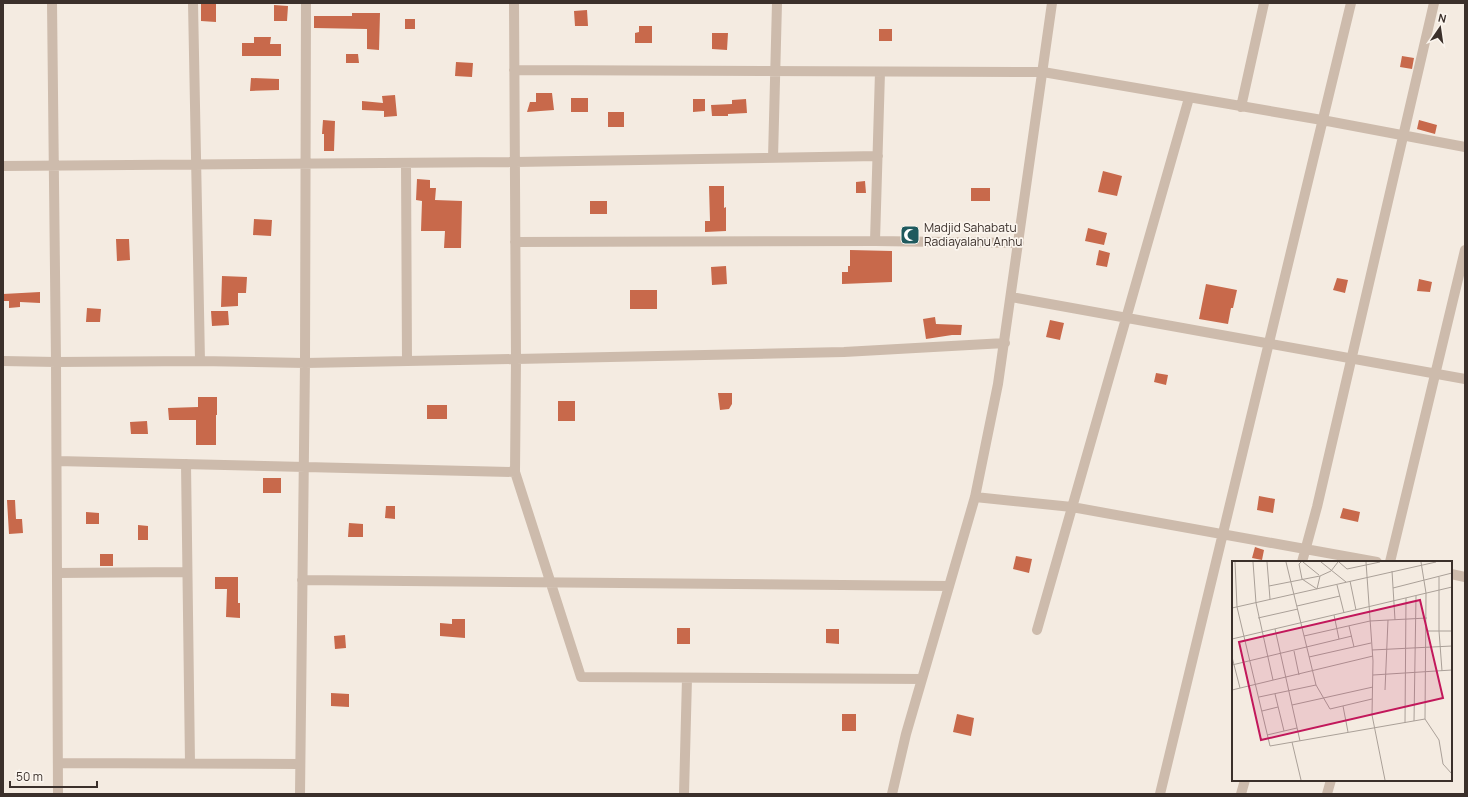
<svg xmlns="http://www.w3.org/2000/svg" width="1468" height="797" viewBox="0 0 1468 797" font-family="Manrope,sans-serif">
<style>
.building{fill:#c8694b}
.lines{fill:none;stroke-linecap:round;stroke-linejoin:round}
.street{stroke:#cdbbac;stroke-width:10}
.labels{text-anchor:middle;stroke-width:3.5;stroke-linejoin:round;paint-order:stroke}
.poi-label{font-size:12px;fill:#3b302b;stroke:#fbf5ee;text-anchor:start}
.inset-road{fill:none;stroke:#aaa098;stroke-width:1}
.view{fill:#c2185b;fill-opacity:0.15;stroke:#c2185b;stroke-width:2}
.inset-edge{fill:none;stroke:#3b302b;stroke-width:2}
</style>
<rect width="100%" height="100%" fill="#f4ebe1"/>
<path class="building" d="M 201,3 L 216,3 L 216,22 L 201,21 Z
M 274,5 L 288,6 L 287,21 L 274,21 Z
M 587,10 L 588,26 L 575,26 L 574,11 Z
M 352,13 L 380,13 L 379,50 L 367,49 L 367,29 L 314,28 L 314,16 L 352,16 Z
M 405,19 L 415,19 L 415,29 L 405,29 Z
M 639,26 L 652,26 L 652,43 L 635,43 L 635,33 L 639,32 Z
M 879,29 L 892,29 L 892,41 L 879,41 Z
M 712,33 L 728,33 L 727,50 L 712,49 Z
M 254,37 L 271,37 L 270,44 L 281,44 L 281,56 L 242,56 L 242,43 L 254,43 Z
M 346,54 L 358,54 L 359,63 L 346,63 Z
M 1402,56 L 1414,58 L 1412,69 L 1400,67 Z
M 456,62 L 473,63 L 472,77 L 455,76 Z
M 251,78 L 279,79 L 279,90 L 250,91 Z
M 536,93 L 552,93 L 554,110 L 527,112 L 530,102 L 536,102 Z
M 395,95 L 397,116 L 384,117 L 384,111 L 362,110 L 362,101 L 383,103 L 382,96 Z
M 571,98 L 588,98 L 588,112 L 571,112 Z
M 693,99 L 705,99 L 705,111 L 693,112 Z
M 746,99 L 747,113 L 728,114 L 728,116 L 712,116 L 711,105 L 732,104 L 732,100 Z
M 608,112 L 624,112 L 624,127 L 608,127 Z
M 323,120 L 335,121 L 334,151 L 324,151 L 324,134 L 322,134 Z
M 1419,120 L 1437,125 L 1435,134 L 1417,129 Z
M 1103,171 L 1122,176 L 1117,196 L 1098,192 Z
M 417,179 L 430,180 L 430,188 L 436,188 L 435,200 L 462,201 L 461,248 L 444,248 L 445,231 L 421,231 L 422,201 L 416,200 Z
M 865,181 L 866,193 L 856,193 L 856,182 Z
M 709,186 L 724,186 L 724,208 L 726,207 L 726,231 L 705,232 L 705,221 L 710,221 Z
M 971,188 L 990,188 L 990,201 L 971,201 Z
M 590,201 L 607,201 L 607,214 L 590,214 Z
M 254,219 L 272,220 L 271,236 L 253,235 Z
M 1088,228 L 1107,233 L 1104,245 L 1085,241 Z
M 116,239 L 129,239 L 130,260 L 117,261 Z
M 850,250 L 892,251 L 892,282 L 842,284 L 842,272 L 848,272 L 848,266 L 850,266 Z
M 1099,250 L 1110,253 L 1107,267 L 1096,265 Z
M 726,266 L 727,284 L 712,285 L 711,267 Z
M 222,276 L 247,277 L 246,293 L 238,293 L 238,306 L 221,307 Z
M 1337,278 L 1348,280 L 1345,293 L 1333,290 Z
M 1419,279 L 1432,282 L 1430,292 L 1417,291 Z
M 1206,284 L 1237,290 L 1233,308 L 1231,308 L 1228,324 L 1199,319 Z
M 630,290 L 657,290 L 657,309 L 630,309 Z
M 40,292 L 40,303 L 20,302 L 20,307 L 9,308 L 9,301 L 3,301 L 3,294 Z
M 87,308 L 101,309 L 100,322 L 86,322 Z
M 211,311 L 228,311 L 229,325 L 212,326 Z
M 935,317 L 936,324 L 962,325 L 961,335 L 952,335 L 926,339 L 923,319 Z
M 1050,320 L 1064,323 L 1060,340 L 1046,337 Z
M 1156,373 L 1168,375 L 1166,385 L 1154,382 Z
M 718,393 L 732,393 L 732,404 L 729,409 L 720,410 Z
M 198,397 L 217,397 L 217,415 L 216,415 L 216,445 L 196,445 L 196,420 L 169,420 L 168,408 L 198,407 Z
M 558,401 L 575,401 L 575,421 L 558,421 Z
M 427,405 L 447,405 L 447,419 L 427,419 Z
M 147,421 L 148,434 L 131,434 L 130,422 Z
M 263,478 L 281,478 L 281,493 L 263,493 Z
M 1259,496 L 1275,499 L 1273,513 L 1257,510 Z
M 7,500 L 15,500 L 16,519 L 22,519 L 23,533 L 9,534 Z
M 386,506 L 395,506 L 395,519 L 385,518 Z
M 1343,508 L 1360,512 L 1358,522 L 1340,518 Z
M 86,512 L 99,513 L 99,524 L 86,524 Z
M 349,523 L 363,524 L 363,537 L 348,537 Z
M 138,525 L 148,526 L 148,540 L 138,540 Z
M 1255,547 L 1264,550 L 1262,560 L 1252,558 Z
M 100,554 L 113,554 L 113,566 L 100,566 Z
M 1016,556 L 1032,559 L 1029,573 L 1013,569 Z
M 215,577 L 238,577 L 238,603 L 240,603 L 240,618 L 226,617 L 227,589 L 215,589 Z
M 452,619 L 465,619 L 465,638 L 440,636 L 440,623 L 452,624 Z
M 677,628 L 690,628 L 690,644 L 677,644 Z
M 826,629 L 839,629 L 839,644 L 826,643 Z
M 345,635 L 346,648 L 335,649 L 334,636 Z
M 331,693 L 349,694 L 349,707 L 331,706 Z
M 842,714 L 856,714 L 856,731 L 842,731 Z
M 957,714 L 974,718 L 971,736 L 953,732 Z"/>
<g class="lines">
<path class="street" d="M 52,3 L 56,362 L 58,794
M 193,3 L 200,361
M 514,3 L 516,359 L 515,472 L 581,677 L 922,679
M 514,70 L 1043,72 L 1322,120 L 1465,147
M 1241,107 L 1264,3
M 773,158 L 777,3
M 406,163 L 407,361
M 3,166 L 515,162 L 878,156
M 875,241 L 880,72
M 515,242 L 875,241 L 1019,243
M 1011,297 L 1465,379
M 3,361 L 56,362 L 200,361 L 305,363 L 516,359 L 844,352 L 1005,343
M 57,461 L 515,472
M 186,464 L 190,763
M 975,497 L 1072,507 L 1377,562
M 1302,562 L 1317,507 L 1434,3
M 1390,562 L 1465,250
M 57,573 L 187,572
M 1451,574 L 1465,577
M 302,580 L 949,586
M 1037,630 L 1189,98
M 58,763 L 300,764
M 300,794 L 305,363 L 306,3
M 684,794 L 687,678
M 892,794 L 906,734 L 975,497 L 998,384 L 1052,3
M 1160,794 L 1351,3
M 1241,794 L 1245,780
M 1327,794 L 1331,780"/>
</g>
<defs>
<symbol id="mosque-square" viewBox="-11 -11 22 22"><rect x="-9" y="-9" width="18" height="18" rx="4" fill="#1f5a5e" stroke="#fbf5ee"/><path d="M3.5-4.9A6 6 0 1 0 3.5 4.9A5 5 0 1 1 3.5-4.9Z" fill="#fff"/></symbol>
</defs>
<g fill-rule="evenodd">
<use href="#mosque-square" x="899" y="224" width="22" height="22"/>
</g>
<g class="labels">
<g class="poi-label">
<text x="924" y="232">Madjid Sahabatu<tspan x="924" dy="14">Radiayalahu Anhu</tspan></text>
</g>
</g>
<g transform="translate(1232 561)">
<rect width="220" height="220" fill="#f4ebe1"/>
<path class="inset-road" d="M 3,1 L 5,46 L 38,185 L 193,158M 21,1 L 24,42 L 41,119M 35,1 L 38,38M 54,1 L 84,124 L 98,148 L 140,138M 69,1 L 67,3 L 70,18 L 85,28M 71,1 L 87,14M 89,1 L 114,21M 107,1 L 115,8 L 148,1M 134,1 L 141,100 L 140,154 L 153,219M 189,1 L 194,32 L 193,158 L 207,179 L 211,203 L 220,213M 160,10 L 163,59M 207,16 L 207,70 L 210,110M 118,20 L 124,49M 105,24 L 112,52M 37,25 L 88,15M 161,27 L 220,12M 85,28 L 88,15 L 99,10 L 106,1M 65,45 L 108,35M 0,47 L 204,1M 102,54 L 107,78M 26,57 L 66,48M 117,65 L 122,86M 43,68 L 68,180M 195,70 L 220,70M 72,75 L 138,60 L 195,57M 0,78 L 220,26M 140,89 L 220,85M 62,90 L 67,114M 0,96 L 8,127M 77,96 L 139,82M 0,104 L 120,75M 141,114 L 220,109M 0,129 L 141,95M 153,129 L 156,59M 43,133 L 52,170M 27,136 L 84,124M 60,144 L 141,126M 111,145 L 116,171M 30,150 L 46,146M 182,160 L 184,35M 173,162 L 174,37M 35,174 L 65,167M 60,181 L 69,219"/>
<path class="view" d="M 188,39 L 211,137 L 29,179 L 7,81 Z"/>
<rect width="220" height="220" class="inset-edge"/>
</g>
<rect width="1468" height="797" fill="none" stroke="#3b302b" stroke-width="8"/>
<g transform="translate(1440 28) rotate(13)" stroke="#fbf5ee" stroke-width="3" paint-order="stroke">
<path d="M0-3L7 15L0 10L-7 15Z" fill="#3b302b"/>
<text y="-6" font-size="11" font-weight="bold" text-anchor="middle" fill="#3b302b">N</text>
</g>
<path d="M10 781v6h87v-6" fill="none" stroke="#3b302b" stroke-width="2"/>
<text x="16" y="781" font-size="12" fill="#3b302b" stroke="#fbf5ee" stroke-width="3" paint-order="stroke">50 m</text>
</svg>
